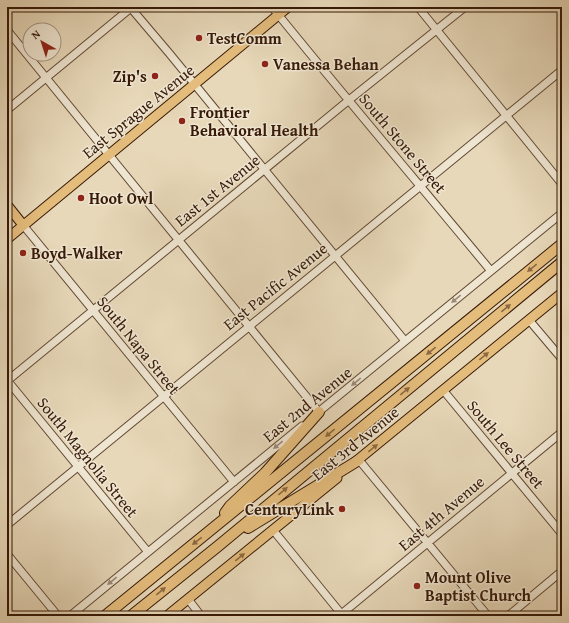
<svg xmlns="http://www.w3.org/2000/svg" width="569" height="623" viewBox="0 0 569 623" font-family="'Gentium Book Plus',serif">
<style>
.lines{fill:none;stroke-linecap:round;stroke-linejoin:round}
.minor-casing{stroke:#624934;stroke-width:9}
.major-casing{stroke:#361907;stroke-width:11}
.highway-casing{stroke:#361907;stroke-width:12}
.minor{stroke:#efe6d2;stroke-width:7}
.major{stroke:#e4bc7c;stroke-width:9}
.highway{stroke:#e4bc7c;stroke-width:10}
.oneway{fill:#8d6a42}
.oneway2{fill:#9c8a77}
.poi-dot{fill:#8f2418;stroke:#efe6d2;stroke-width:1.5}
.labels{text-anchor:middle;stroke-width:3;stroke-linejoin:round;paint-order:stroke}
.poi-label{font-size:16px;font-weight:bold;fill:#361907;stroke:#efe6d2;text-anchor:start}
.street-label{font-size:16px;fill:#361907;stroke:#efe6d2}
</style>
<rect width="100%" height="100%" fill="#e7d8b9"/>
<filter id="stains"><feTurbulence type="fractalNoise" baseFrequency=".005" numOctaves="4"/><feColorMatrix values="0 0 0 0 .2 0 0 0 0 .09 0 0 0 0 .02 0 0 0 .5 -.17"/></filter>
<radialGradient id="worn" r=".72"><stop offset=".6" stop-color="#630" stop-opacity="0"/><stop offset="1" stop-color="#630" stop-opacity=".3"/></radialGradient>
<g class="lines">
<defs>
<path id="minor" d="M 130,7 L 169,53 L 405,341
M 272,7 C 344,96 418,183 491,271
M 418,7 L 562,184
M 559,7 L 562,10
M 7,30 L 319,412
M 7,110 L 132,7
M 23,225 L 234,482
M 529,320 L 562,359
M 7,380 L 148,552
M 7,381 L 349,100 L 465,7
M 443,390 L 562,534
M 316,414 L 562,213
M 359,460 L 488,616
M 7,525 L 562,70
M 273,530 L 343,616
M 7,554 L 58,616
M 188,599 L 201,616
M 70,616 L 302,426
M 339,616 L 562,432
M 508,616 L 562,571"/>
<path id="major" d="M 7,205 L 23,225
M 7,239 L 288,7
M 354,463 L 562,293
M 167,616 L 337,478"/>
<path id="highway" d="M 225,513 L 230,506 L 265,473 L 319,412
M 248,528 L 359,460
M 105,616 L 562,244
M 131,616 L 217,547 L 562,262"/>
</defs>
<use href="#minor" class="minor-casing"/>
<use href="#major" class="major-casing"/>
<use href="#highway" class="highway-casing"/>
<use href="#minor" class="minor"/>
<use href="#major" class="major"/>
<use href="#highway" class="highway"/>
</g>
<defs><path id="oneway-solid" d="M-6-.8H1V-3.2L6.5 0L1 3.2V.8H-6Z"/></defs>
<g class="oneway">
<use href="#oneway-solid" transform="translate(532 268) rotate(141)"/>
<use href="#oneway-solid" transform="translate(506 308) rotate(-39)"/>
<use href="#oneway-solid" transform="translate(431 351) rotate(141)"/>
<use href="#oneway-solid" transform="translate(484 356) rotate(-39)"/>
<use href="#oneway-solid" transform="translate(405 391) rotate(-39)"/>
<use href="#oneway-solid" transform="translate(330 433) rotate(141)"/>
<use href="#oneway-solid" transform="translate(373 448) rotate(-39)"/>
<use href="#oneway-solid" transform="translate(283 491) rotate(-40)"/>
<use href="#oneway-solid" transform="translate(197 541) rotate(142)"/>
<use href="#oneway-solid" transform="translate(240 557) rotate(-39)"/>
<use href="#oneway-solid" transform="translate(161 591) rotate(-39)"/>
</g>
<g class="oneway2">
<use href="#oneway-solid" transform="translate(456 299) rotate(141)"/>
<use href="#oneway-solid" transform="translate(356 382) rotate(141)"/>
<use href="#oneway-solid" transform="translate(278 445) rotate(141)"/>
<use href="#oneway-solid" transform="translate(112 581) rotate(141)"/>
</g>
<g class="poi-dot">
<circle cx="199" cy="38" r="4"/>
<circle cx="265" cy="64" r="4"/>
<circle cx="155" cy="76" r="4"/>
<circle cx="182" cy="121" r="4"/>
<circle cx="81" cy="198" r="4"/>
<circle cx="23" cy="253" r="4"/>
<circle cx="342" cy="509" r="4"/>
<circle cx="417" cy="586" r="4"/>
</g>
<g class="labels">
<g class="poi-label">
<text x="207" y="44">TestComm</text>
<text x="273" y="70">Vanessa Behan</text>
<text x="147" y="82" text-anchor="end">Zip's</text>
<text x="190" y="118">Frontier<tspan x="190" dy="18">Behavioral Health</tspan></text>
<text x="89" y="204">Hoot Owl</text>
<text x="31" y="259">Boyd-Walker</text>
<text x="334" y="515" text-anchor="end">CenturyLink</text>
<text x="425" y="583">Mount Olive<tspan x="425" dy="18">Baptist Church</tspan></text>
</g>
<g class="street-label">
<text transform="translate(138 111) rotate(-39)" y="6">East Sprague Avenue</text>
<text transform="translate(403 143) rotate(50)" y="6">South Stone Street</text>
<text transform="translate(217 190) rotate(-39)" y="6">East 1st Avenue</text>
<text transform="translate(275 286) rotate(-39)" y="6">East Pacific Avenue</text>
<text transform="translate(139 345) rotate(51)" y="6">South Napa Street</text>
<text transform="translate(307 404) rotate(-39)" y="6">East 2nd Avenue</text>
<text transform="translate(355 443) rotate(-39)" y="6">East 3rd Avenue</text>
<text transform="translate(506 444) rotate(50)" y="6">South Lee Street</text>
<text transform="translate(88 457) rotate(51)" y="6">South Magnolia Street</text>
<text transform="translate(441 513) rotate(-40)" y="6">East 4th Avenue</text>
</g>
</g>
<rect width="569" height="623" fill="none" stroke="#e7d8b9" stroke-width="24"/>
<rect x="8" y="8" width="553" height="607" fill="none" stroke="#361907" stroke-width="2"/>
<rect x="12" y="12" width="545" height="599" fill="none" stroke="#361907"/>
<g transform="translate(42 42) rotate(321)"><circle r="19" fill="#efe6d2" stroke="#a59481"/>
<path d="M0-3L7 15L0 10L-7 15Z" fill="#8f2418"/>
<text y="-6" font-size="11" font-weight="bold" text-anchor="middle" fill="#361907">N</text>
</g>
<rect width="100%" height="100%" filter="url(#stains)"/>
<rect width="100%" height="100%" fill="url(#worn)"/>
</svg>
